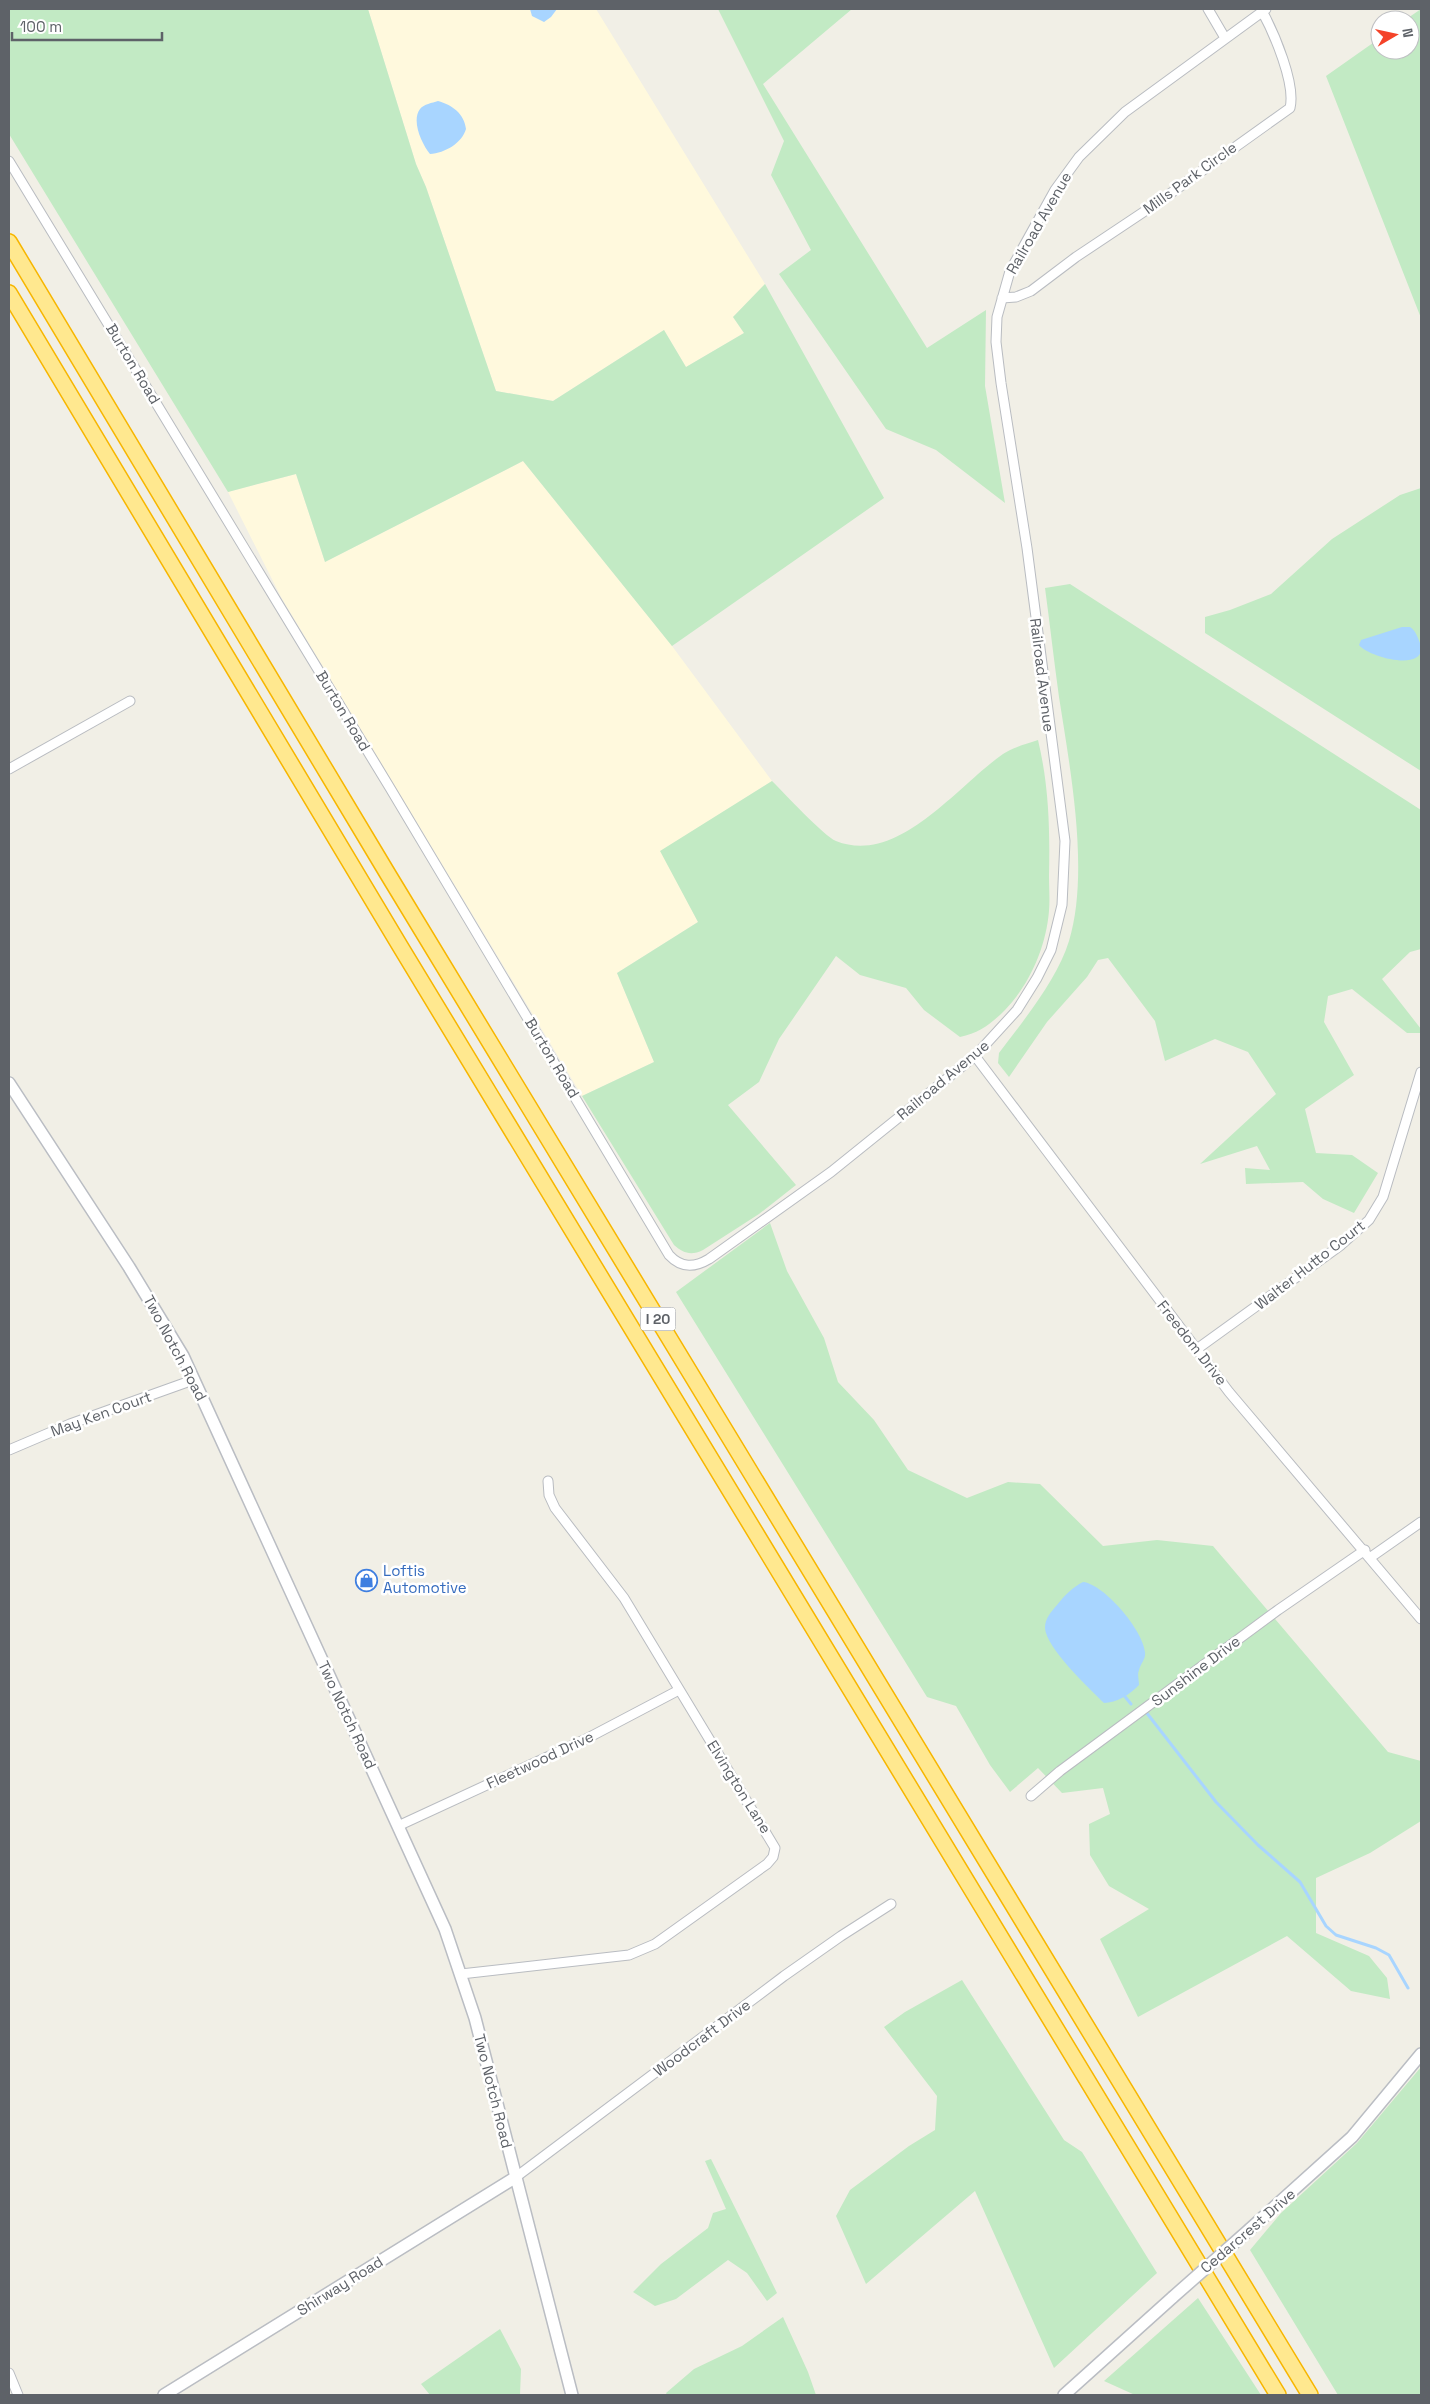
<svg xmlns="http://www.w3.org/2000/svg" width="1430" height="2404" viewBox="0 0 1430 2404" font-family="'Space Grotesk',sans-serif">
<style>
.commercial{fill:#fff9dd}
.green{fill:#c2eac4}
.water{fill:#a8d5ff}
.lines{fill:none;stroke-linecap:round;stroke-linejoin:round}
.stream{stroke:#a8d5ff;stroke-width:3}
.street-casing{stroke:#b9bcc1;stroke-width:11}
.secondary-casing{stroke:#babdc3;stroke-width:14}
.highway-casing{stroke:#f7b600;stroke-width:18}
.street{stroke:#fff;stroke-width:9}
.secondary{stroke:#fff;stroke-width:11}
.highway{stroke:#ffe88f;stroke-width:15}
.secondary-bridge-casing{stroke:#babdc3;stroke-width:14;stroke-linecap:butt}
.secondary-bridge{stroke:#fff;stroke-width:11}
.labels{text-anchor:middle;stroke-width:5;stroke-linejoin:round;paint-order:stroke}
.shield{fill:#fff;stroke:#8e9195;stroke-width:1}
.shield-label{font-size:14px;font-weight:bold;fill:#5e6268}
.street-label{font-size:15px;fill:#5e6268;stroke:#fff}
.shop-label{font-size:15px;fill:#366cbe;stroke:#fff;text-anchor:start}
</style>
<rect width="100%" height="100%" fill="#f1efe6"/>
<path class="commercial" d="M 368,9 L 596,9 L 765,284 L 733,317 L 744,333 L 686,367 L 664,330 L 553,401 L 496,391 L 426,187 L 416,164 Z
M 523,461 L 672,646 L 772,781 L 661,851 L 698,922 L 617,973 L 654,1062 L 582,1096 L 281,597 L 228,492 L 296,474 L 325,562 Z"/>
<path class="green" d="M 9,9 L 368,9 L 416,164 L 426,187 L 496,391 L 553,401 L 664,330 L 686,367 L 744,333 L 733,317 L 765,284 L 884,498 L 672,646 L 523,461 L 325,562 L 296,474 L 228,492 L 9,134 Z
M 718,9 L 852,9 L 763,84 L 927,348 L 986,310 L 985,386 L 1005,503 L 936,450 L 886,429 L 779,274 L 811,250 L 771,175 L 784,141 Z
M 1421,9 L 1421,318 L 1326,76 L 1380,38 L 1380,50 L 1410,50 L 1410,20 L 1405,20 Z
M 1421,488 L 1421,771 L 1205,633 L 1205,617 L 1230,610 L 1271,594 L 1332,539 L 1400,495 Z
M 1070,584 L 1421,810 L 1421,949 L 1410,952 L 1382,979 L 1421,1029 L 1421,1033 L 1407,1033 L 1352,989 L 1328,996 L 1324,1022 L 1354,1075 L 1305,1109 L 1316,1153 L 1352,1155 L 1378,1173 L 1354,1213 L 1323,1199 L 1303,1182 L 1246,1184 L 1245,1168 L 1270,1170 L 1257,1146 L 1200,1164 L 1276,1094 L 1248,1052 L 1215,1039 L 1165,1061 L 1155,1021 L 1108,958 L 1098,960 L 1087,977 L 1047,1022 L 1009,1077 L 998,1063 L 999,1053 C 1023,1021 1057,980 1069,941 C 1090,872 1070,768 1059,697 C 1054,661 1050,625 1045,588 Z
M 1038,740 C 1049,786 1050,829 1049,876 C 1049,888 1050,899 1049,911 C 1046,947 1030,984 1005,1010 C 991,1024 979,1033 960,1037 L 924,1010 L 906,988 L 860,975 L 836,956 L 779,1039 L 759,1082 L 728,1105 L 796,1185 L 759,1214 L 703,1250 C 691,1256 683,1253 674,1245 L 582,1096 L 654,1062 L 617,973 L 698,922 L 660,851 L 772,781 C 784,793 824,836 836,841 C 898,866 957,786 1003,754 C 1013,747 1027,744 1038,740 Z
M 770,1223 L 787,1271 L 824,1338 L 838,1382 L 874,1420 L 908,1470 L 967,1498 L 1008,1482 L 1040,1484 L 1103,1546 L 1157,1540 L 1213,1546 L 1388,1752 L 1421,1761 L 1421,1821 L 1370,1853 L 1316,1878 L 1316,1933 L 1369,1956 L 1387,1978 L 1390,1999 L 1351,1991 L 1287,1936 L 1138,2017 L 1100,1939 L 1149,1909 L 1109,1886 L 1090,1855 L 1089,1824 L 1110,1814 L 1103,1788 L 1062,1793 L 1038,1768 L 1010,1792 L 990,1765 L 956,1706 L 927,1697 L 676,1292 Z
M 962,1980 L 1064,2140 L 1082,2152 L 1157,2273 L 1054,2368 L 975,2191 L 866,2284 L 836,2216 L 850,2190 L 909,2146 L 935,2130 L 937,2096 L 884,2027 L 905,2012 Z
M 1421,2067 L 1421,2395 L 1338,2395 L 1250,2250 L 1281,2213 L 1357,2143 Z
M 711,2159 L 777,2293 L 767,2301 L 747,2273 L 728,2260 L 676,2299 L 655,2306 L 633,2292 L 661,2264 L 708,2228 L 713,2213 L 726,2209 L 705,2161 Z
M 1198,2298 L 1261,2395 L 1135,2395 L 1104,2381 Z
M 783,2317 L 808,2372 L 816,2395 L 667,2395 L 666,2393 L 694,2369 L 742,2346 Z
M 500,2329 L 521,2369 L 520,2395 L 430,2395 L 421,2384 Z"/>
<path class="water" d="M 530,9 L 557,9 L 551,17 L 544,22 L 532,16 Z
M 438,101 C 452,105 464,113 466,129 C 462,143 445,153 430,154 C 422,144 411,121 420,109 C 424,104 432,103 438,101 Z
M 1402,627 L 1410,627 C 1416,631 1417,636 1420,643 C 1430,673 1369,658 1359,645 L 1361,640 Z
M 1083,1582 C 1104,1584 1143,1630 1145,1652 C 1146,1659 1141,1663 1139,1670 C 1137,1674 1139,1680 1139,1685 C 1131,1694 1116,1703 1104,1703 C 1089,1688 1046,1648 1045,1628 C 1045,1618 1051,1612 1057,1605 C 1064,1596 1073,1587 1083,1582 Z"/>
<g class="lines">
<path class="stream" d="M 1122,1693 L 1131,1704
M 1146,1712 L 1216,1802 L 1258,1845 L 1300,1882 L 1326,1926 L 1336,1935 L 1376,1948 L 1389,1955 L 1408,1988"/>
<defs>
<path id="street" d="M 1208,9 L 1225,38
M 9,161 L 390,788 L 669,1255 C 681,1268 694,1268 709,1259 L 831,1172 L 975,1056 L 1017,1010 L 1037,978 L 1051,950 L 1062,905 L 1065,841 L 1027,548 L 1001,383 L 996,342 L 997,317 L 1010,271 L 1055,190 L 1079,157 L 1125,112 L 1266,9
M 1002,298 L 1016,297 L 1031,291 L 1076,257 L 1157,203 L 1290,108 C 1296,84 1274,33 1262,11
M 9,769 L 130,701
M 975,1056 L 1229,1392 L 1421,1619
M 1197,1349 L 1341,1245 L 1369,1220 L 1383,1197 L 1421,1072
M 9,1450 L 70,1424 L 193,1380
M 1371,1557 L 1421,1522
M 1031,1796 L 1060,1771 L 1278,1610 L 1365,1550
M 398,1826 L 584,1740 L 679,1690
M 461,1974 L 629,1955 L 655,1944 L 767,1864 L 773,1857 L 775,1848 L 624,1598 L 555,1508 L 549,1495 L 548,1481
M 516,2177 L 784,1976 L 841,1936 L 891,1904
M 9,2373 L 18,2395"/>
<path id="secondary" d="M 9,1083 L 129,1267 L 183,1356 L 445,1929 L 475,2018 L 572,2395
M 1250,2229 L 1352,2137 L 1421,2054
M 164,2395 L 516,2177
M 1064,2395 L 1173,2297"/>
<path id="highway" d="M 9,242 L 389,876 L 1310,2395
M 9,293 L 400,946 L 1278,2395"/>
</defs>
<use href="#street" class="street-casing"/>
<use href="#secondary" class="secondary-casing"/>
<use href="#highway" class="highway-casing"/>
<use href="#street" class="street"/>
<use href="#secondary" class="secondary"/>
<use href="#highway" class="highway"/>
<defs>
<path id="secondary-bridge" d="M 1173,2297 L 1250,2229"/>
</defs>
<use href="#secondary-bridge" class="secondary-bridge-casing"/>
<use href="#secondary-bridge" class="secondary-bridge"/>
</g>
<defs>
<symbol id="shop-ring" viewBox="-11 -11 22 22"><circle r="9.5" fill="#fff" stroke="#3f7fe0" stroke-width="1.5"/><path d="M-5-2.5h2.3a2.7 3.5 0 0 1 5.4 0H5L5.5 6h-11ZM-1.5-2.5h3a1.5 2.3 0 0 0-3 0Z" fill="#3f7fe0"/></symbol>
</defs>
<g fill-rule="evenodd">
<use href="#shop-ring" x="354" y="1568" width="25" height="25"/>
</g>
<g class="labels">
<rect class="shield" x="640.5" y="1307.5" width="35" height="23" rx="4"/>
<g class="shield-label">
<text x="658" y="1324">I 20</text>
</g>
<g class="street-label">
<text transform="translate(1190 178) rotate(-36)" y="5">Mills Park Circle</text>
<text transform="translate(1039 223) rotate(-60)" y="5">Railroad Avenue</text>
<text transform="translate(133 364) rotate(59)" y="5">Burton Road</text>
<text transform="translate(1042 675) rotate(83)" y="5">Railroad Avenue</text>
<text transform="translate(343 711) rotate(59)" y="5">Burton Road</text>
<text transform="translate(552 1058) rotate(59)" y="5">Burton Road</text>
<text transform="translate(943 1080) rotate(-40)" y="5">Railroad Avenue</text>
<text transform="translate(1310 1265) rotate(-38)" y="5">Walter Hutto Court</text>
<text transform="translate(1192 1343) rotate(52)" y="5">Freedom Drive</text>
<text transform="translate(175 1348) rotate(62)" y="5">Two Notch Road</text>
<text transform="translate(101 1414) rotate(-20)" y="5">May Ken Court</text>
<text transform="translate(1196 1671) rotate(-37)" y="5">Sunshine Drive</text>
<text transform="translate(347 1715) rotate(65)" y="5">Two Notch Road</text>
<text transform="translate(540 1760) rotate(-25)" y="5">Fleetwood Drive</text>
<text transform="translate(739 1787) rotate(58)" y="5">Elvington Lane</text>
<text transform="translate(702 2038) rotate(-37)" y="5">Woodcraft Drive</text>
<text transform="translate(493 2091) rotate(76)" y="5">Two Notch Road</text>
<text transform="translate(1248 2231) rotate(-41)" y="5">Cedarcrest Drive</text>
<text transform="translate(340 2286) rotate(-32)" y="5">Shirway Road</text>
</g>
<g class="shop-label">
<text x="383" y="1576">Loftis<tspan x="383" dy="17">Automotive</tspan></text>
</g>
</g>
<rect width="1430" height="2404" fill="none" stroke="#5e6268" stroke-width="20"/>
<g transform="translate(1395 35) rotate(81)"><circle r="24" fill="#ffffff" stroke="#bfc0c3"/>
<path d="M0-4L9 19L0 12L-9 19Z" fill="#f44329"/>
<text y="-8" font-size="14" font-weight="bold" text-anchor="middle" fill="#5e6268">N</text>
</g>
<path d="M12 32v8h150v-8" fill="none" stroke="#5e6268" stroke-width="2.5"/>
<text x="20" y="32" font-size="15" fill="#5e6268" stroke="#ffffff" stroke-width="4" paint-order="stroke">100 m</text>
</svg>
